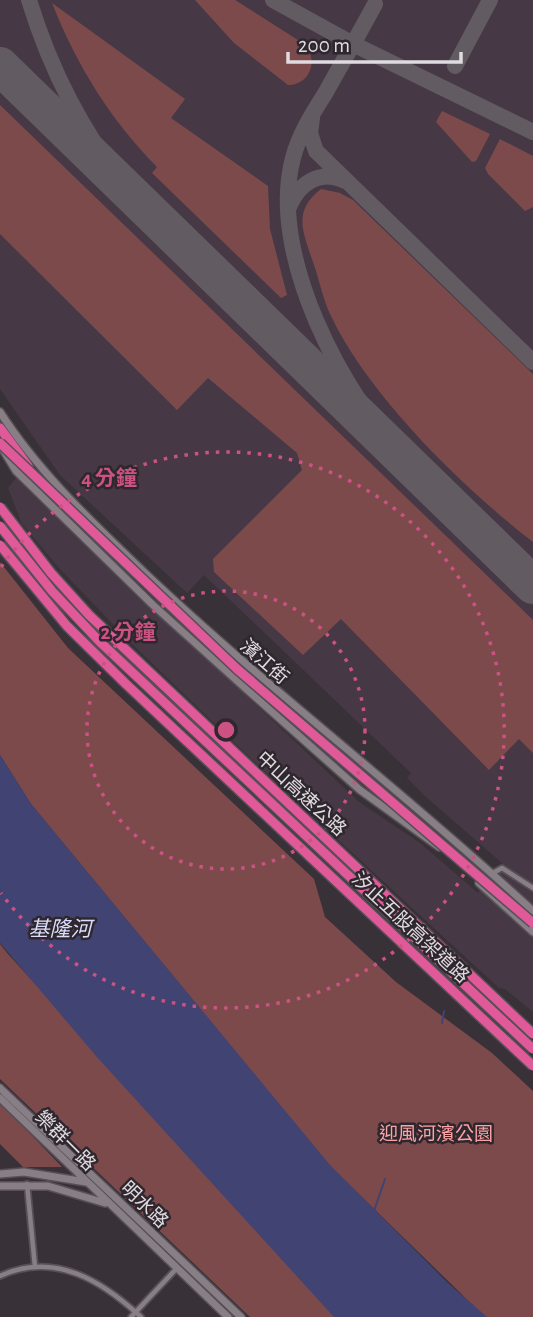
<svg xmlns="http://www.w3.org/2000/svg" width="533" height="1317" viewBox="0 0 533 1317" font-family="'Alegreya Sans','Noto Sans TC',sans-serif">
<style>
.built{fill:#463945}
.green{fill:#7d4a4c}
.water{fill:#414372}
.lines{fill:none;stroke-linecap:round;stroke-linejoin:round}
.stream{stroke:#414372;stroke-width:2}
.taxiway{stroke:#625b62;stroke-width:16}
.runway{stroke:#625b62;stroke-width:38}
.street-casing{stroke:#564f55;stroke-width:8}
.secondary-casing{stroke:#564f55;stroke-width:10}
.highway-casing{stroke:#564f55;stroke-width:12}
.street{stroke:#877e86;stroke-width:4.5}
.secondary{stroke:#877e86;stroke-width:7}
.highway{stroke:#e05999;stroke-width:9}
.highway-bridge-casing{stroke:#564f55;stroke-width:12;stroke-linecap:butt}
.highway-bridge{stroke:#e05999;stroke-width:9}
.ring{fill:none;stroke:#cb5283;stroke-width:3.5;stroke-dasharray:3.5 7}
.labels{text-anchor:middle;stroke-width:5;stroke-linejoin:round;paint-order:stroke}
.street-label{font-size:19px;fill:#e0dbe0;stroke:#2f272e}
.park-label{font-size:19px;fill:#fea3a5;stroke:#2f272e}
.water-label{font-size:21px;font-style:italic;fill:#daddfd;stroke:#2f272e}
.centre{fill:#cb5283;stroke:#2f272e;stroke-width:3.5}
.ring-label{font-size:21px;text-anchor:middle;font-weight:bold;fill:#cb5283;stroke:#2f272e;stroke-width:5;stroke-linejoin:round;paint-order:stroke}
</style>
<rect width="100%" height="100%" fill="#393138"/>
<path class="built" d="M 0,0 L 533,0 L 533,1012 L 505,989 L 499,988 L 285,791 L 132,644 L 59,568 L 22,524 L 8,488 L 16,478 L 359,802 L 420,843 L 478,893 L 502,863 L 425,796 L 407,778 L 411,773 L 204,575 L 187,593 L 60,475 L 0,389 Z"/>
<path class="green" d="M 195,0 L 235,0 L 301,42 C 320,55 312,85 288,85 L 234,43 Z
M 52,3 L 185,99 L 171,118 L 268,186 L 270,229 L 287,295 L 281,298 L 152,173 L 157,167 C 110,119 77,66 52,3 Z
M 0,105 L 533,620 L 533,753 L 519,739 L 489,770 L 341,619 L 303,655 L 214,572 L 213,559 L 302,470 L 297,453 L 208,378 L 177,410 L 0,234 Z
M 442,111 L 490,134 L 476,161 L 472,162 L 436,122 Z
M 500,139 L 533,156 L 533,207 L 525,211 L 488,174 L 485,168 Z
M 321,189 L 340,193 L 353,200 L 533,374 L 533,542 C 463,488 369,396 331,316 C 323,300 320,282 314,265 C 304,234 291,212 321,189 Z
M 0,562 L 68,648 L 314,879 L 325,917 L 396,982 L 492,1053 L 533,1091 L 533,1317 L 485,1317 L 330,1166 L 31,804 L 0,755 Z
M 0,944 L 8,954 L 338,1317 L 250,1317 L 0,1079 Z
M 0,1102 L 62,1167 L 23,1167 L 0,1144 Z"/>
<path class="water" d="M 0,755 L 31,804 L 330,1165 L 448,1283 L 487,1317 L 334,1317 L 96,1056 L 0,943 Z"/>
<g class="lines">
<path class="stream" d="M 442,1023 L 444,1011
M 374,1211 L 385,1179"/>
<path class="taxiway" d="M 29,0 C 51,72 83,132 128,191
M 273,0 L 353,44 L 533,132
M 375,4 C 359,34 342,63 326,92 C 313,113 299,134 293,158 C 267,254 343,396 409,464 C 444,501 486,533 523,566 L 533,567
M 455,66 L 490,0
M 312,118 L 310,133 L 316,151 L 533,362
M 289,207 C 299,183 320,169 345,181"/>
<path class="runway" d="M 0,66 L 533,585"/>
<defs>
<path id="street" d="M 493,873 L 502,868 L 533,888
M 27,1184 L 35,1267
M 0,1276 C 55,1251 102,1281 141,1317
M 131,1317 L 177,1268"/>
<path id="secondary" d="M 0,412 C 39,473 93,523 145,573 C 270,691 407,794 533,911
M 2,448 L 16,471 L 153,605 L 244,687 L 360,790 L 439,847
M 479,883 L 533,932
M 0,1088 L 241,1317
M 0,1098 L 228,1317
M 0,1174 L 24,1172 L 86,1182
M 0,1186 L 48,1186 L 105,1203"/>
<path id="highway" d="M 0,428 L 28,466"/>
</defs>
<use href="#street" class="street-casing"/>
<use href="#secondary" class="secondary-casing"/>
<use href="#highway" class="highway-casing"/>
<use href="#street" class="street"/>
<use href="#secondary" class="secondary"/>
<use href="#highway" class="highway"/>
<defs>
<path id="highway-bridge" d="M 0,443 L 237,669 L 533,923
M 0,507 L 51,573 L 89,615 L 533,1034
M 0,526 L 52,591 L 99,641 L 533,1049
M 0,545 L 67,626 L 126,684 L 533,1066"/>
</defs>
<use href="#highway-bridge" class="highway-bridge-casing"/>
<use href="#highway-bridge" class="highway-bridge"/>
</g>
<g class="ring">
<circle cx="226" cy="730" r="139"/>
<path d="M1 567A278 278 0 1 1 1 893"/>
</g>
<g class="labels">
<g class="street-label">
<text transform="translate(265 661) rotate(41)" y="7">濱江街</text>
<text transform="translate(302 793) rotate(43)" y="7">中山高速公路</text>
<text transform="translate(411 927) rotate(43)" y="7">汐止五股高架道路</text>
<text transform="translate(66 1140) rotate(45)" y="7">樂群一路</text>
<text transform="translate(145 1204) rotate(44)" y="7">明水路</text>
</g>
<g class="park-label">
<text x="436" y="1140">迎風河濱公園</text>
</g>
<g class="water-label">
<text x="60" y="936">基隆河</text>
</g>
</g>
<circle cx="226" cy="730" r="10" class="centre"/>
<g class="ring-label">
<text x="109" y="485">4 分鐘</text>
<text x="128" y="639">2 分鐘</text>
</g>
<path d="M288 52v10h173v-10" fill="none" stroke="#e0dbe0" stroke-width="3.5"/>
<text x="298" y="52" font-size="21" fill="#e0dbe0" stroke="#2f272e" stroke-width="5" paint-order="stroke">200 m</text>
</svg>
